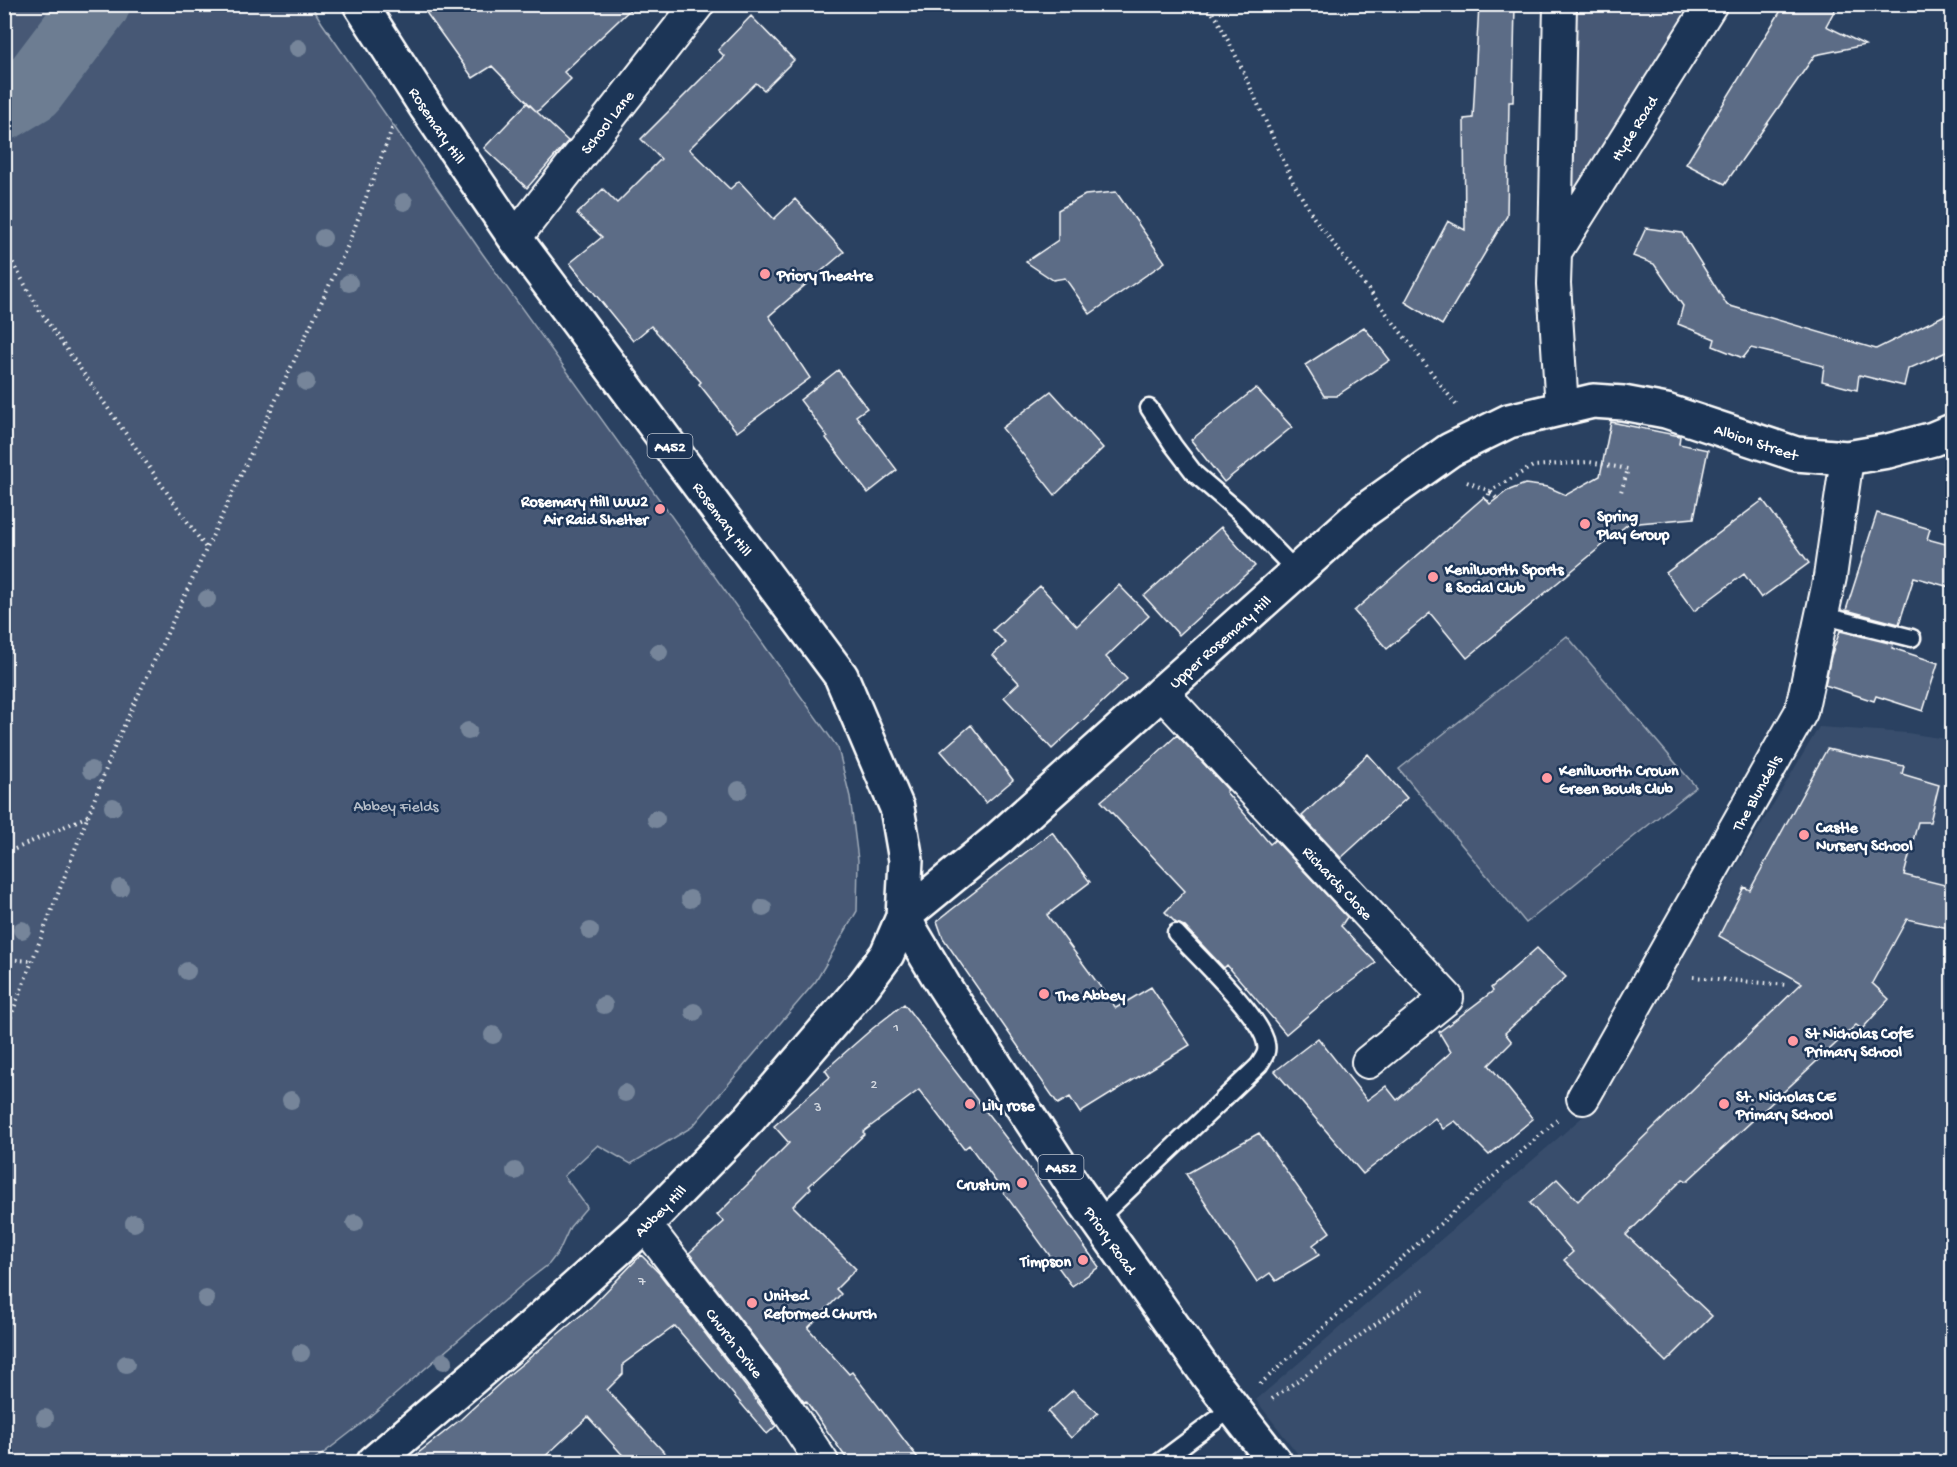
<svg xmlns="http://www.w3.org/2000/svg" width="1957" height="1467" viewBox="0 0 1957 1467" font-family="'Gochi Hand',sans-serif">
<style>
.built{fill:#394e6c}
.green{fill:#465975;stroke:#a2acba;stroke-width:1.5}
.lines{fill:none;stroke-linecap:round;stroke-linejoin:round}
.river{stroke:#6d7d92;stroke-width:68}
.building{fill:#5b6c86;stroke:#fff;stroke-width:1.5}
.service-casing{stroke:#fff;stroke-width:21}
.minor-casing{stroke:#fff;stroke-width:36}
.tertiary-casing{stroke:#fff;stroke-width:38}
.secondary-casing{stroke:#fff;stroke-width:38}
.primary-casing{stroke:#fff;stroke-width:38}
.path{stroke:#fff;stroke-width:4;stroke-dasharray:1.5 4.5;stroke-linecap:butt}
.service{stroke:#1d3557;stroke-width:16}
.minor{stroke:#1d3557;stroke-width:32}
.tertiary{stroke:#1d3557;stroke-width:33}
.secondary{stroke:#1d3557;stroke-width:33}
.primary{stroke:#1d3557;stroke-width:33}
.tree{fill:#76859a}
.poi-dot{fill:#ff9aa2;stroke:#1d3557;stroke-width:2}
.labels{text-anchor:middle;stroke-width:5;stroke-linejoin:round;paint-order:stroke}
.number-label{font-size:14px;fill:#d6dae1}
.shield{fill:#1d3557;stroke:#bbc2cd;stroke-width:1.5}
.shield-label{font-size:15px;font-weight:bold;fill:#fff}
.street-label{font-size:16px;fill:#fff;stroke:#1d3557}
.poi-label{font-size:16px;font-weight:bold;fill:#fff;stroke:#1d3557;text-anchor:start}
.park-label{font-size:16px;fill:#b5bdc8;stroke:#1d3557}
</style>
<rect width="100%" height="100%" fill="#2a4161"/>
<filter id="ink" filterUnits="userSpaceOnUse"><feTurbulence type="fractalNoise" baseFrequency=".0167" numOctaves="2"/><feDisplacementMap in="SourceGraphic" scale="12" xChannelSelector="R" yChannelSelector="G"/><feConvolveMatrix kernelMatrix="1 2 1 2 8 2 1 2 1" color-interpolation-filters="sRGB"/></filter>
<g filter="url(#ink)">
<path class="built" d="M 1819,727 L 1907,733 L 1952,740 L 1952,1462 L 1736,1462 L 1732,1457 L 1725,1462 L 1304,1462 L 1256,1400 L 1594,1107 Z"/>
<path class="green" d="M 5,4 L 311,5 L 322,23 L 482,253 L 838,748 L 850,797 L 858,860 L 857,911 L 816,981 L 692,1127 L 631,1164 L 598,1145 L 564,1176 L 587,1207 L 570,1227 L 559,1251 L 549,1264 L 522,1285 L 360,1425 L 312,1462 L 5,1462 Z
M 1571,5 L 1693,5 L 1571,196 Z
M 1567,636 L 1696,787 L 1526,923 L 1399,769 Z"/>
<g class="lines">
<path class="river" d="M 4,106 L 32,89 L 96,4"/>
</g>
<path class="building" d="M 420,4 L 636,4 L 564,72 L 571,79 L 537,112 L 568,141 L 527,188 L 484,148 L 527,103 L 536,111 L 492,66 L 473,78 Z
M 1479,4 L 1515,4 L 1513,102 L 1509,102 L 1507,216 L 1442,325 L 1405,302 L 1448,221 L 1465,230 L 1464,119 L 1473,118 Z
M 1785,4 L 1838,4 L 1826,26 L 1865,45 L 1815,55 L 1725,184 L 1686,164 Z
M 751,16 L 794,60 L 764,90 L 756,83 L 689,149 L 730,189 L 739,181 L 774,219 L 795,199 L 844,252 L 769,316 L 810,378 L 737,432 L 699,384 L 701,382 L 651,326 L 633,341 L 570,263 L 602,237 L 577,214 L 603,189 L 617,203 L 661,159 L 641,139 L 724,56 L 718,50 Z
M 1116,192 L 1165,262 L 1090,314 L 1065,278 L 1053,280 L 1026,262 L 1058,240 L 1058,210 L 1085,195 Z
M 1646,228 L 1682,233 L 1727,305 L 1876,349 L 1953,311 L 1953,349 L 1908,369 L 1904,386 L 1859,375 L 1857,390 L 1822,381 L 1824,366 L 1751,348 L 1743,358 L 1713,346 L 1715,339 L 1678,324 L 1683,306 L 1654,264 L 1633,256 Z
M 1364,327 L 1390,360 L 1336,396 L 1324,396 L 1305,365 Z
M 838,370 L 867,408 L 856,416 L 897,470 L 868,493 L 826,438 L 828,437 L 800,400 Z
M 1256,388 L 1292,427 L 1224,482 L 1191,440 Z
M 1051,391 L 1103,448 L 1055,495 L 1002,428 Z
M 1611,422 L 1680,436 L 1679,444 L 1708,450 L 1694,518 L 1628,524 L 1467,658 L 1430,613 L 1387,649 L 1354,611 L 1484,497 L 1490,504 L 1507,491 L 1525,484 L 1548,487 L 1566,495 L 1600,476 Z
M 1763,500 L 1809,563 L 1761,598 L 1744,574 L 1694,611 L 1666,573 Z
M 1877,513 L 1930,529 L 1927,539 L 1953,546 L 1953,588 L 1914,577 L 1899,624 L 1846,610 Z
M 1221,527 L 1255,566 L 1179,635 L 1144,596 Z
M 1119,585 L 1149,616 L 1106,657 L 1127,679 L 1052,749 L 1004,697 L 1019,683 L 993,655 L 1006,643 L 993,630 L 1040,586 L 1077,626 Z
M 1840,631 L 1893,644 L 1892,648 L 1938,663 L 1923,711 L 1876,696 L 1874,701 L 1825,685 L 1831,656 Z
M 971,725 L 1013,780 L 986,803 L 941,751 Z
M 1177,735 L 1228,790 L 1226,792 L 1270,844 L 1275,840 L 1347,917 L 1341,926 L 1376,963 L 1326,1000 L 1286,1034 L 1227,965 L 1224,968 L 1184,926 L 1176,923 L 1165,912 L 1185,891 L 1101,801 L 1152,758 Z
M 1827,749 L 1904,766 L 1902,774 L 1939,785 L 1930,822 L 1918,822 L 1904,875 L 1953,887 L 1953,929 L 1907,919 L 1872,983 L 1889,999 L 1862,1029 L 1856,1025 L 1687,1181 L 1683,1179 L 1626,1235 L 1712,1316 L 1666,1362 L 1564,1260 L 1573,1252 L 1530,1203 L 1557,1179 L 1578,1201 L 1802,983 L 1719,936 L 1744,887 L 1750,890 Z
M 1368,754 L 1407,798 L 1341,858 L 1302,816 Z
M 1052,832 L 1090,882 L 1047,915 L 1116,1008 L 1151,987 L 1190,1045 L 1080,1113 L 1070,1097 L 1058,1104 L 943,938 L 937,921 Z
M 1537,948 L 1566,977 L 1505,1033 L 1512,1042 L 1489,1065 L 1533,1119 L 1489,1155 L 1455,1121 L 1443,1129 L 1435,1118 L 1363,1174 L 1275,1071 L 1318,1038 L 1367,1100 L 1386,1086 L 1397,1100 L 1451,1052 L 1439,1032 L 1493,991 L 1491,988 Z
M 904,1004 L 1026,1164 L 1099,1267 L 1072,1286 L 969,1145 L 964,1149 L 919,1090 L 863,1132 L 865,1134 L 809,1186 L 811,1188 L 793,1206 L 856,1269 L 836,1289 L 841,1294 L 808,1328 L 849,1374 L 852,1372 L 921,1462 L 849,1462 L 806,1401 L 804,1402 L 689,1253 L 724,1222 L 717,1215 L 789,1143 L 774,1126 L 830,1077 L 825,1070 L 873,1028 Z
M 1259,1133 L 1330,1232 L 1313,1245 L 1319,1255 L 1276,1281 L 1270,1273 L 1257,1282 L 1186,1174 Z
M 641,1255 L 659,1273 L 776,1426 L 767,1434 L 675,1326 L 623,1364 L 623,1374 L 607,1390 L 673,1462 L 629,1462 L 588,1417 L 539,1462 L 407,1462 L 461,1419 L 510,1374 L 592,1306 Z
M 1073,1390 L 1098,1413 L 1071,1438 L 1048,1412 Z"/>
<g class="lines">
<defs>
<path id="service" d="M 1149,408 L 1173,445 L 1195,474 L 1238,511 L 1296,571
M 1821,615 L 1912,638
M 1097,1220 L 1259,1065 C 1263,1058 1268,1053 1266,1044 C 1262,1017 1197,956 1176,933
M 1160,1462 L 1232,1408"/>
<g id="minor">
<path id="s1" d="M 515,238 L 698,4"/>
<path d="M 1555,251 L 1560,4"/>
<path id="s2" d="M 1562,408 L 1554,284 L 1555,252 L 1711,4"/>
<path id="s3" d="M 1161,692 L 1447,998 L 1368,1062"/>
<path id="s4" d="M 1583,1098 L 1801,712 L 1830,577 L 1847,458"/>
<path id="s5" d="M 645,1225 L 786,1408 L 822,1462"/>
</g>
<g id="tertiary">
<path id="s6" d="M 903,917 L 998,839 L 1364,511 L 1450,450 L 1509,421 L 1593,401 L 1623,403 L 1666,411 L 1796,454 L 1847,458 L 1888,451 L 1933,439 L 1952,431"/>
</g>
<g id="secondary">
<path id="s7" d="M 374,1462 L 516,1341 L 645,1225 L 749,1119 L 864,985 L 887,954 L 903,917"/>
</g>
<g id="primary">
<path id="s8" d="M 360,4 L 426,107 L 515,238 L 841,676 L 897,808 L 906,860 L 903,917 L 944,986 L 1077,1191 L 1209,1377 L 1275,1462"/>
</g>
</defs>
<use href="#service" class="service-casing"/>
<use href="#minor" class="minor-casing"/>
<use href="#tertiary" class="tertiary-casing"/>
<use href="#secondary" class="secondary-casing"/>
<use href="#primary" class="primary-casing"/>
<path class="path" d="M 1205,4 L 1217,19 L 1238,60 L 1293,182 L 1314,218 L 1457,406
M 4,247 L 39,310 L 206,548
M 1467,482 L 1490,491 L 1533,466 L 1589,462 L 1628,469 L 1621,492
M 1487,501 L 1490,491 L 1497,499
M 4,854 L 88,816
M 4,959 L 32,961
M 1693,977 L 1788,985
M 4,1034 L 116,743 L 348,245 L 392,129 L 396,126
M 1260,1384 L 1557,1120
M 1272,1399 L 1424,1289"/>
<use href="#service" class="service"/>
<use href="#minor" class="minor"/>
<use href="#tertiary" class="tertiary"/>
<use href="#secondary" class="secondary"/>
<use href="#primary" class="primary"/>
</g>
<g class="tree">
<circle cx="298" cy="48" r="9"/>
<circle cx="404" cy="202" r="9"/>
<circle cx="323" cy="238" r="9"/>
<circle cx="349" cy="283" r="9"/>
<circle cx="306" cy="382" r="9"/>
<circle cx="207" cy="599" r="9"/>
<circle cx="659" cy="652" r="9"/>
<circle cx="468" cy="731" r="9"/>
<circle cx="91" cy="770" r="9"/>
<circle cx="739" cy="790" r="9"/>
<circle cx="113" cy="807" r="9"/>
<circle cx="656" cy="819" r="9"/>
<circle cx="120" cy="888" r="9"/>
<circle cx="690" cy="899" r="9"/>
<circle cx="763" cy="908" r="9"/>
<circle cx="22" cy="930" r="9"/>
<circle cx="590" cy="931" r="9"/>
<circle cx="187" cy="971" r="9"/>
<circle cx="604" cy="1005" r="9"/>
<circle cx="694" cy="1012" r="9"/>
<circle cx="493" cy="1035" r="9"/>
<circle cx="625" cy="1093" r="9"/>
<circle cx="291" cy="1100" r="9"/>
<circle cx="515" cy="1171" r="9"/>
<circle cx="134" cy="1223" r="9"/>
<circle cx="355" cy="1223" r="9"/>
<circle cx="206" cy="1299" r="9"/>
<circle cx="301" cy="1353" r="9"/>
<circle cx="444" cy="1361" r="9"/>
<circle cx="126" cy="1364" r="9"/>
<circle cx="45" cy="1418" r="9"/>
</g>
</g>
<g class="poi-dot">
<circle cx="765" cy="274" r="6"/>
<circle cx="660" cy="509" r="6"/>
<circle cx="1585" cy="524" r="6"/>
<circle cx="1433" cy="577" r="6"/>
<circle cx="1547" cy="778" r="6"/>
<circle cx="1804" cy="835" r="6"/>
<circle cx="1044" cy="994" r="6"/>
<circle cx="1793" cy="1041" r="6"/>
<circle cx="970" cy="1104" r="6"/>
<circle cx="1724" cy="1104" r="6"/>
<circle cx="1022" cy="1183" r="6"/>
<circle cx="1083" cy="1260" r="6"/>
<circle cx="752" cy="1303" r="6"/>
</g>
<g class="labels">
<g class="number-label">
<text x="896" y="1031">1</text>
<text x="874" y="1088">2</text>
<text x="818" y="1111">3</text>
<text x="642" y="1285">7</text>
</g>
<g class="shield">
<rect x="647.5" y="434" width="45" height="24" rx="4.5"/>
<rect x="1038.5" y="1155" width="45" height="24" rx="4.5"/>
</g>
<g class="shield-label">
<text x="670" y="451">A452</text>
<text x="1061" y="1172">A452</text>
</g>
<g class="street-label">
<text dy="6" stroke="none"><textPath href="#s1" startOffset="148">School Lane</textPath></text>
<text dy="6" stroke="none"><textPath href="#s8" startOffset="144">Rosemary Hill</textPath></text>
<text dy="6" stroke="none"><textPath href="#s2" startOffset="303">Hyde Road</textPath></text>
<text dy="6" stroke="none"><textPath href="#s6" startOffset="1041">Albion Street</textPath></text>
<text dy="6" stroke="none"><textPath href="#s8" startOffset="630">Rosemary Hill</textPath></text>
<text dy="6" stroke="none"><textPath href="#s6" startOffset="420">Upper Rosemary Hill</textPath></text>
<text dy="6" stroke="none"><textPath href="#s4" startOffset="351">The Blundells</textPath></text>
<text dy="6" stroke="none"><textPath href="#s3" startOffset="260">Richards Close</textPath></text>
<text dy="6" stroke="none"><textPath href="#s7" startOffset="381">Abbey Hill</textPath></text>
<text dy="6" stroke="none"><textPath href="#s8" startOffset="1464">Priory Road</textPath></text>
<text dy="6" stroke="none"><textPath href="#s5" startOffset="148">Church Drive</textPath></text>
</g>
<g class="poi-label">
<text x="777" y="280">Priory Theatre</text>
<text x="648" y="506" text-anchor="end">Rosemary Hill WW2<tspan x="648" dy="18">Air Raid Shelter</tspan></text>
<text x="1597" y="521">Spring<tspan x="1597" dy="18">Play Group</tspan></text>
<text x="1445" y="574">Kenilworth Sports<tspan x="1445" dy="18">&amp; Social Club</tspan></text>
<text x="1559" y="775">Kenilworth Crown<tspan x="1559" dy="18">Green Bowls Club</tspan></text>
<text x="1816" y="832">Castle<tspan x="1816" dy="18">Nursery School</tspan></text>
<text x="1056" y="1000">The Abbey</text>
<text x="1805" y="1038">St Nicholas CofE<tspan x="1805" dy="18">Primary School</tspan></text>
<text x="1736" y="1101">St. Nicholas CE<tspan x="1736" dy="18">Primary School</tspan></text>
<text x="982" y="1110">Lily rose</text>
<text x="1010" y="1189" text-anchor="end">Crustum</text>
<text x="1071" y="1266" text-anchor="end">Timpson</text>
<text x="764" y="1300">United<tspan x="764" dy="18">Reformed Church</tspan></text>
</g>
<g class="park-label">
<text x="396" y="811">Abbey Fields</text>
</g>
</g>
<rect width="1957" height="1467" fill="none" stroke="#1d3557" stroke-width="24"/>
<rect x="12" y="12" width="1933" height="1443" fill="none" stroke="#fff" stroke-width="2" filter="url(#ink)"/>
</svg>
